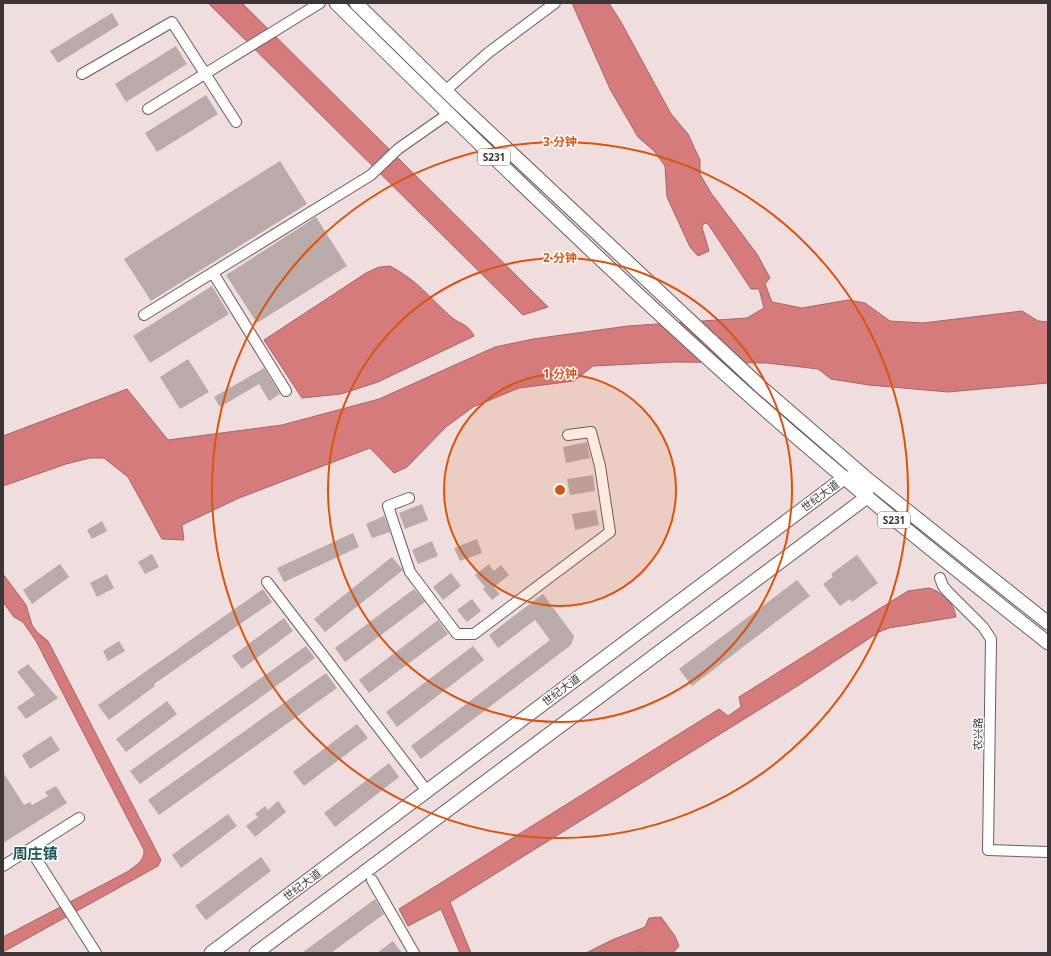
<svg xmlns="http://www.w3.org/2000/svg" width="1051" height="956" viewBox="0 0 1051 956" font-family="'Noto Sans','Noto Sans SC',sans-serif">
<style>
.water{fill:#d57b7c;stroke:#a76667}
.building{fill:#baaaa9}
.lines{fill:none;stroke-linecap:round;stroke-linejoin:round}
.minor-casing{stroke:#6c5d5d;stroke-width:12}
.major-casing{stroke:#6c5d5d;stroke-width:15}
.minor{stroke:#fff;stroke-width:10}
.major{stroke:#fff;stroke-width:13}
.ring{fill:none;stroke:#d75510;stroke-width:2}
.labels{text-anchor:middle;stroke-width:3;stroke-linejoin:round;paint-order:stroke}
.shield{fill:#fff;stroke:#767272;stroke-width:1}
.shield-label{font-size:10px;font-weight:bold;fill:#3c3535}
.street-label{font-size:11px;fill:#3c3535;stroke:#fff}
.district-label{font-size:15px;font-weight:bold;fill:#1a5659;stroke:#fff}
.centre{fill:#d75510;stroke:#fff;stroke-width:2}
.ring-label{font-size:12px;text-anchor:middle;font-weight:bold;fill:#d75510;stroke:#fff;stroke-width:3;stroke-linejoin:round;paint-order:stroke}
</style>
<rect width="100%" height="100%" fill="#efdedd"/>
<path class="water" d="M 208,3 L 242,3 L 548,307 L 523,315 Z
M 572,3 L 609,3 L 621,22 L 671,114 L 688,134 L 700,160 L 700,174 L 711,193 L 757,254 L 770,278 L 765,284 L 772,302 L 802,308 L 848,300 L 865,303 L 890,321 L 923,323 L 1022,311 L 1038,321 L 1048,322 L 1048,383 L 948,392 L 869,385 L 831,379 L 818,369 L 767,363 L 675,362 L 593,366 L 574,381 L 519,388 L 473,407 L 446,427 L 407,467 L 394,473 L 370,448 L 239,498 L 182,525 L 184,540 L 162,539 L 128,477 L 104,458 L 90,458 L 66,464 L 3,486 L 3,436 L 127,389 L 168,440 L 282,425 L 379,399 L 495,347 L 533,339 L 628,326 L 747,318 L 764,308 L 759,289 L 751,289 L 708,224 L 704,223 L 702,227 L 709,251 L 698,256 L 690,247 L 667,197 L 665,166 L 654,151 L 638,137 L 610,89 Z
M 390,266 C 418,281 427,295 449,315 C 459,325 467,322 474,336 L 378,382 L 341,394 L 302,398 L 264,340 L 366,273 L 379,267 Z
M 3,574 L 26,605 L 32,625 L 37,632 L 48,641 L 161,860 L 158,866 L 3,952 L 3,937 L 127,872 C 135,866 145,861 144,850 L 36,641 L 23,622 L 14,617 L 3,602 Z
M 929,588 C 942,592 954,602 956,617 L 889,628 L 879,632 L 799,685 L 450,902 L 471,953 L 460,953 L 441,909 L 408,926 L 399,909 L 719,709 L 728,716 L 741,707 L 739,697 L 887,604 L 908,591 Z
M 661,917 L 675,936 L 679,946 L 673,953 L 646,953 L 640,951 L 635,953 L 586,953 L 612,940 L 645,927 L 649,918 Z"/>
<path class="building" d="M 112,13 L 119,25 L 58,63 L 50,51 Z
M 176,46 L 187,64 L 126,102 L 115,84 Z
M 206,95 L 218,114 L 157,152 L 145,133 Z
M 280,161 L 307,204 L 151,301 L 124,259 Z
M 316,217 L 347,266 L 257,323 L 226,275 Z
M 212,286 L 229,314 L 150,363 L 133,336 Z
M 188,359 L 209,392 L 180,409 L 160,377 Z
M 264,368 L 280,394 L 269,401 L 259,384 L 220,407 L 214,397 Z
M 587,442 L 590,458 L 566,463 L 563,447 Z
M 593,475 L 595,491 L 570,495 L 567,479 Z
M 422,504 L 428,520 L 405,529 L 399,513 Z
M 596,510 L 599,525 L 575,530 L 572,514 Z
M 384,516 L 390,532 L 372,538 L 366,524 Z
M 102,521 L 107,531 L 92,539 L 87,530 Z
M 353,533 L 359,547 L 284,582 L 277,568 Z
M 477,539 L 482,553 L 460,561 L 454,548 Z
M 432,541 L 438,556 L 418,564 L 412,550 Z
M 152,554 L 159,567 L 145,574 L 138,562 Z
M 857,555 L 878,583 L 852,602 L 850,599 L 840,606 L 823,584 L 833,577 L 831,574 Z
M 392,557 L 403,570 L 325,632 L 314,619 Z
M 60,564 L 69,577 L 32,604 L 23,590 Z
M 489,564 L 494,571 L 501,565 L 509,575 L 494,587 L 500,594 L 492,600 L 483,589 L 485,587 L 475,575 Z
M 451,573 L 461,586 L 443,600 L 433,587 Z
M 107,574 L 114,588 L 97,597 L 90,583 Z
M 797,580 L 810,596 L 692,686 L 679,669 Z
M 263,589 L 272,602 L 154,684 L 155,686 L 109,720 L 98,705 Z
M 414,589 L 425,602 L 345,662 L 335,648 Z
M 543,594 L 574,636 L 571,645 L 421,759 L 411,746 L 550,640 L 535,620 L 498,648 L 489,635 Z
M 472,599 L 481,611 L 467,622 L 457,610 Z
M 284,618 L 293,631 L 242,669 L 232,656 Z
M 438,620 L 448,634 L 369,693 L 359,680 Z
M 119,641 L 125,651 L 108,661 L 103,651 Z
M 306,646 L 315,658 L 140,784 L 130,771 Z
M 473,646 L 484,660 L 397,727 L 386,712 Z
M 28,664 L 58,698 L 26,719 L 17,707 L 35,695 L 17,672 Z
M 326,673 L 337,688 L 159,815 L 148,800 Z
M 167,701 L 177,714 L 126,752 L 116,739 Z
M 357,724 L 368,738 L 304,786 L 293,772 Z
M 51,736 L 60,750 L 30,769 L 22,755 Z
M 389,763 L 399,777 L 335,827 L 324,813 Z
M 3,772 L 24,805 L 30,802 L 32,805 L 48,796 L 45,792 L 56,786 L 67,803 L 3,843 Z
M 278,801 L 286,812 L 255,837 L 246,826 L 258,817 L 255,814 L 265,806 L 268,810 Z
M 228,814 L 237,826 L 181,868 L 172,855 Z
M 261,857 L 271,871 L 206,920 L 195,906 Z
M 375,899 L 384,914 L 331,953 L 302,953 Z
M 393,941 L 402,953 L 377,953 Z"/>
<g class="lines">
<defs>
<path id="minor" d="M 82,74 L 172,22 L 236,122
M 445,91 L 488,53 L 555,3
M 148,109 L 320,3
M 213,273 L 286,391
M 144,315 L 371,175 L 398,149 L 448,114
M 409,498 L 388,506 L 410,572 L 457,634 L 474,634 L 610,532 L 600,466 L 591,432 L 568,435
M 940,578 L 943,586 L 948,592 L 983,627 L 991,639 L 988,850 L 1048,852
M 267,582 L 427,791
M 30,849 L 96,953
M 3,866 L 79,818
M 372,880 L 414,953"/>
<path id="major" d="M 336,3 C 470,135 604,266 744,391 C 842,479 945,561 1048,643
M 356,3 L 458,103 L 762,388 L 865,477 L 1048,623
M 211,953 L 844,478 L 865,477 L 867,497 L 256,953"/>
</defs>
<use href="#minor" class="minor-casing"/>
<use href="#major" class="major-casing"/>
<use href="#minor" class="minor"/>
<use href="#major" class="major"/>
</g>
<circle cx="560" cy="490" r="116" fill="#d75510" fill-opacity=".12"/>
<g class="ring">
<circle cx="560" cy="490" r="116"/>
<circle cx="560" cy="490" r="232"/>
<circle cx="560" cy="490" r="348"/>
</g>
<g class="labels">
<g class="shield">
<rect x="478" y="149" width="32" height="16" rx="3"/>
<rect x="878" y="512" width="32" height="16" rx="3"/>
</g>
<g class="shield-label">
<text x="494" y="161">S231</text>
<text x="894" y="524">S231</text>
</g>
<g class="street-label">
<text transform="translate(820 496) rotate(-37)" y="4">世纪大道</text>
<text transform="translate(561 690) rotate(-37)" y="4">世纪大道</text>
<text transform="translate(978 734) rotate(-89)" y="4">农兴路</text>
<text transform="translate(302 885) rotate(-37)" y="4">世纪大道</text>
</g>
<g class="district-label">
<text x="35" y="859">周庄镇</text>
</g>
</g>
<circle cx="560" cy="490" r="6" class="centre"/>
<g class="ring-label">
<text x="560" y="146">3 分钟</text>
<text x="560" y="262">2 分钟</text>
<text x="560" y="378">1 分钟</text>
</g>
<rect width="1051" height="956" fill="none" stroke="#3c3535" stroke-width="8"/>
</svg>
